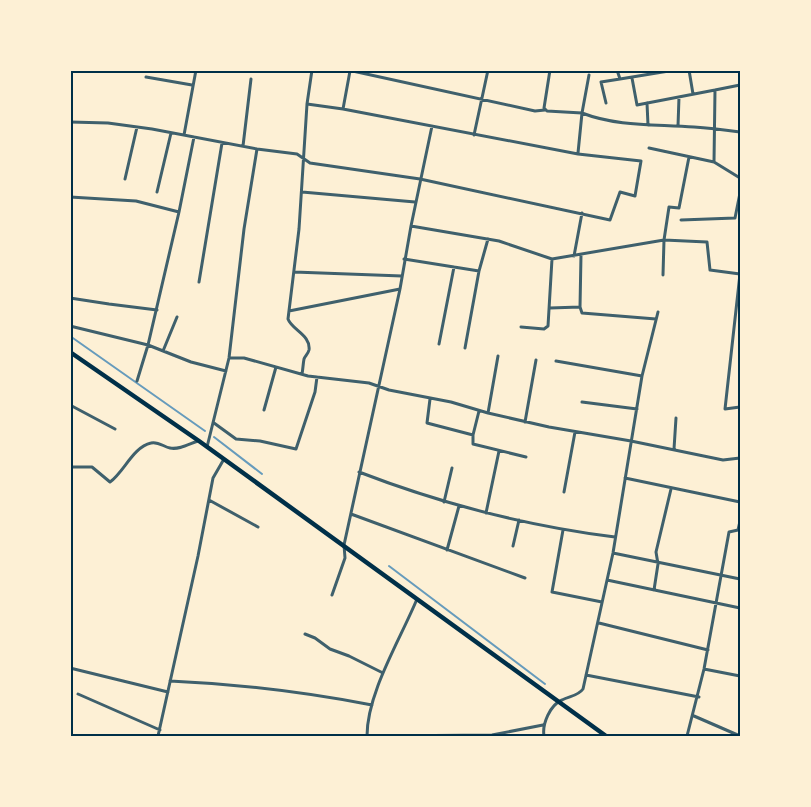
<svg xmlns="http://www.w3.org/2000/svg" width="811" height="807" viewBox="0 0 811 807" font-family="Arial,sans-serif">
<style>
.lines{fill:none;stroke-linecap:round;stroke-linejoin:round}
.stream{stroke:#669bbc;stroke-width:2}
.minor{stroke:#3f606c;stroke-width:3}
.trunk{stroke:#003049;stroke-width:4.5}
.neatline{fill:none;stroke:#003049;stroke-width:2}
</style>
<rect width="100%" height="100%" fill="#fdf0d5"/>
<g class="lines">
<path class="stream" d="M 70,336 L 205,431
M 214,437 L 262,474
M 389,566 L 545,684"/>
<path class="minor" d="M 348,70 L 535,111 L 545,110
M 550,70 L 544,108 L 547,111 L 582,113 L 578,153
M 689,70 L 693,94
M 589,75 L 582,113 C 618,127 656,124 694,127 C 709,128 725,130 740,132
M 146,77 L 192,85
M 632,78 L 637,105 L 715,90
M 620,79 L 675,70
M 606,103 L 601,82 L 620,79 L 617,70
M 647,103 L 648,125
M 343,109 L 350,71
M 70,122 L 108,123 L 152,129 L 257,149 L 297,154 L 310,163 L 420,179 L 610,220 L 620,192 L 635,196 L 641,161 L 578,154 L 343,109 L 307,104
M 678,126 L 679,97
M 184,135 L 196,70
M 474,135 L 488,70
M 243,146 L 251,79
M 649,148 L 714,162 L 740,178
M 714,162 L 715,90 L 740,85
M 125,179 L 137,127
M 157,192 L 171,133
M 302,192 L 415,202
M 70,197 L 136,201 L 179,212 L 148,345 L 137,381
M 179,212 L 194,137
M 681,220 L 735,218 L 740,193
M 411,226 L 499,241 L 552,259 L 664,240 L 707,242 L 710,270 L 740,274 L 725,409 L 740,407
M 581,255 L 580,307 L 582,313 L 656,319
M 574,256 L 582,213
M 404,259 L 479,271 L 488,239
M 294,272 L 402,276
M 663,275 L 664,240 L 669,207 L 679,208 L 689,157
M 199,282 L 222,143
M 70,298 L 109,304 L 157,310
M 550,308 L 580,307
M 289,311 L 400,289
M 70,326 L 148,345 L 191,362 L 226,371
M 521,327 L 544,329 L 548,326 L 552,259
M 439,344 L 454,267
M 465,348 L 479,271
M 163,351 L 177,317
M 229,358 L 244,358 L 308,376 L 369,383 L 389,390 L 451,402 L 488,413 L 549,427 L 631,441 L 723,460 L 740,458
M 556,361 L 642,376
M 302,374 C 303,369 303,364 304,359 C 305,356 308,354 309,350 C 311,335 292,330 288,319 L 299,229 L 307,104 L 312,70
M 430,399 L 427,423 L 473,435 L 473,444 L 526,457
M 582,402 L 637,409
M 70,405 L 115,429
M 264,410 L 276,367
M 488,413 L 498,356
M 525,422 L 536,360
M 214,423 L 236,439 L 260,441 L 296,449 L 315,392 L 317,377
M 473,435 L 479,411
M 207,447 L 229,358 L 244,229 L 257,149
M 674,449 L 676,418
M 70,467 L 92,467 L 110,482 C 124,472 133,447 151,443 C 158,441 164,447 170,448 C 179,450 189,444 198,441
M 359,472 C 442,504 527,526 615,537
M 625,478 L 740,502
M 564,492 L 575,432
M 209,500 L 258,527
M 444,502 L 452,468
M 486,513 L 499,451
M 351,514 L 525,578
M 563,530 L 552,592 L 602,602
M 513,546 L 519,520
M 447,550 L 459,506
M 613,553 L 740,579
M 607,580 L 740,608
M 654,590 L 658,564 L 656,552 L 671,489
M 332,595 L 345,558 L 344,545 L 400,289 L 411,226 L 432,126
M 599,623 L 708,650
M 305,634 L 315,638 L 330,649 L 349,656 L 383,673
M 70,668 L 168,692
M 704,669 L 740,676
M 586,675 L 699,697
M 170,681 C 238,684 305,692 372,705
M 78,694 L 160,730
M 694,716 L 740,736
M 158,736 L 198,556 L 213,478 L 224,459
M 367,736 C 367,693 400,640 417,599
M 376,736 L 492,735 L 543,725
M 544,736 C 542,724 550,705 562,700 C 570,696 578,696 583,689 L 613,553 L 642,376 L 658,312
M 687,736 L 704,669 L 729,532 L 738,530 L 740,521"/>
<path class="trunk" d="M 70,352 L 199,441 L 606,736"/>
</g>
<rect width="811" height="807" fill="none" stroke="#fdf0d5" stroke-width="144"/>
<rect x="72" y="72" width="667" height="663" class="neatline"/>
</svg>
